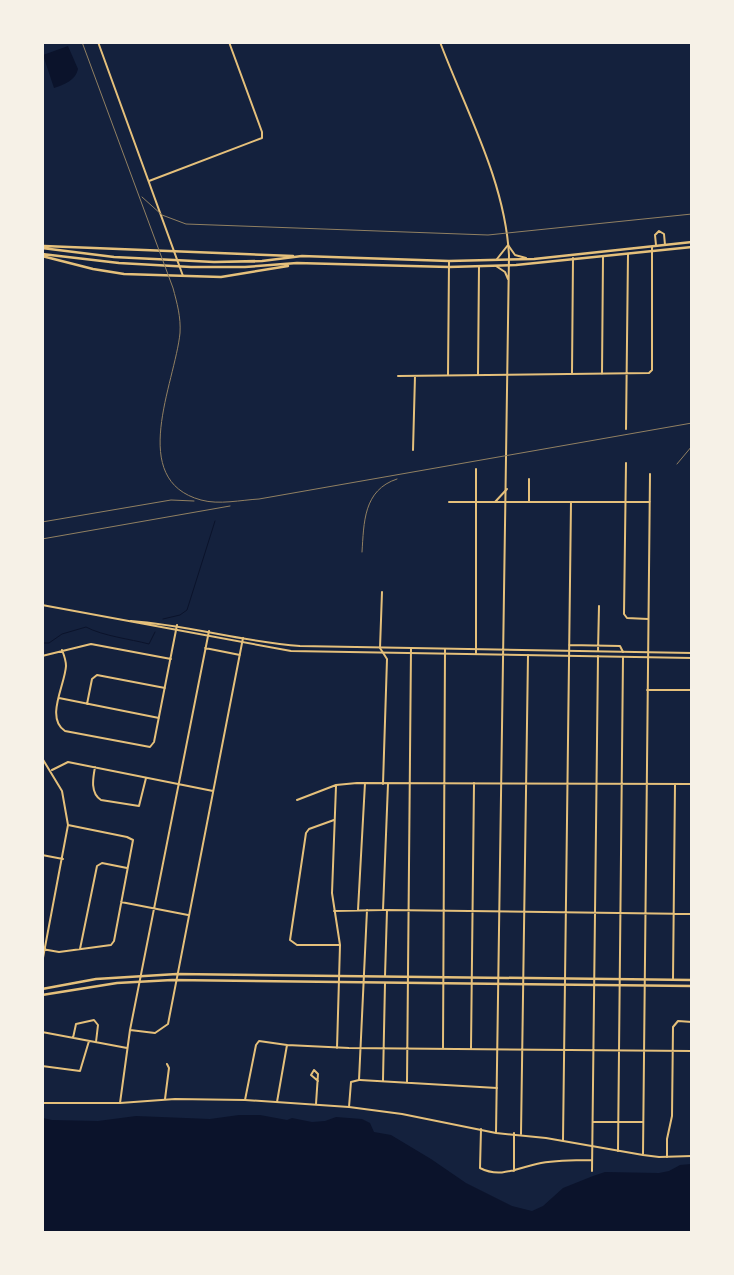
<svg xmlns="http://www.w3.org/2000/svg" width="734" height="1275" viewBox="0 0 734 1275" font-family="Lato,sans-serif">
<style>
.water{fill:#0b132b}
.lines{fill:none;stroke-linecap:round;stroke-linejoin:round}
.stream{stroke:#0b132b;stroke-width:1}
.minor{stroke:#e5c07b;stroke-width:2}
.tertiary{stroke:#e5c07b;stroke-width:2}
.secondary{stroke:#e5c07b;stroke-width:2.5}
.primary{stroke:#e5c07b;stroke-width:2.5}
.rail{stroke:#918062;stroke-width:1}
</style>
<rect width="100%" height="100%" fill="#14213d"/>
<path class="water" d="M 68,46 L 78,69 C 76,80 64,85 54,88 L 43,55 Z
M 239,1115 L 260,1115 L 287,1120 L 292,1118 L 312,1122 L 325,1121 L 336,1117 L 362,1119 L 370,1123 L 374,1132 L 391,1135 L 431,1159 L 466,1183 L 512,1206 L 532,1211 L 543,1206 L 563,1188 L 593,1176 L 605,1172 L 659,1173 L 669,1171 L 680,1165 L 691,1164 L 691,1232 L 43,1232 L 43,1118 L 52,1120 L 98,1121 L 136,1116 L 210,1119 Z"/>
<g class="lines">
<path class="stream" d="M 163,619 L 180,615 L 187,610 L 215,521
M 42,643 L 49,643 L 62,634 L 86,627 C 103,636 130,639 149,644 L 155,632"/>
<path class="minor" d="M 149,181 L 262,138 L 262,132 L 229,42
M 656,245 L 655,235 L 659,231 L 664,234 L 665,245
M 497,259 L 508,245 L 515,255 L 526,258
M 572,373 L 573,258
M 478,374 L 479,266
M 602,374 L 603,257
M 448,375 L 449,262
M 398,376 L 649,373 L 652,370 L 652,247
M 626,429 L 628,254
M 413,450 L 415,376
M 626,463 L 624,614 L 627,618 L 648,619
M 476,469 L 476,654
M 529,479 L 529,501
M 449,502 L 650,502
M 495,502 L 507,489
M 382,592 L 380,648 L 387,659 L 383,784
M 569,645 L 620,646 L 623,652
M 205,648 L 240,655
M 62,650 C 64,655 66,661 66,666 C 65,685 45,718 65,731 L 150,747 L 154,742 L 177,625
M 598,651 L 599,606
M 42,656 L 91,644 L 171,659
M 647,690 L 692,690
M 59,698 L 159,718
M 87,704 L 92,679 L 97,675 L 165,688
M 42,758 L 62,791 L 68,825 L 42,963
M 95,767 C 93,778 90,793 101,800 L 139,806 L 146,778
M 52,770 L 68,762 L 213,791
M 336,786 L 332,893 L 340,945 L 337,1048
M 297,800 L 336,785 L 357,783 L 692,784
M 334,820 L 309,829 L 306,833 L 290,940 L 297,945 L 340,945
M 42,855 L 63,859
M 121,902 L 188,915
M 358,910 L 365,783
M 383,910 L 388,784
M 383,910 L 387,910 L 385,976
M 387,910 L 692,914
M 334,911 L 383,910
M 42,949 L 59,952 L 111,945 L 114,941 L 133,840 L 127,837 L 68,825
M 80,949 L 97,866 L 102,863 L 127,868
M 673,979 L 675,784
M 130,1030 L 155,1033 L 168,1024 L 243,638
M 42,1032 L 127,1048
M 73,1038 L 76,1024 L 94,1020 L 98,1025 L 96,1042
M 443,1048 L 445,649
M 471,1048 L 474,783
M 42,1066 L 80,1071 L 89,1041
M 360,1080 L 497,1088
M 383,1080 L 385,983
M 407,1082 L 411,648
M 165,1099 L 169,1068 L 167,1064
M 245,1100 L 256,1045 L 259,1041 L 287,1045 L 349,1048 L 692,1051
M 277,1102 L 287,1045
M 120,1103 L 130,1030 L 209,631
M 316,1104 L 318,1074 L 314,1070 L 311,1075 L 318,1081
M 349,1107 L 351,1082 L 359,1080 L 367,910
M 593,1122 L 643,1122
M 481,1129 L 480,1168 C 501,1179 519,1167 541,1163 C 558,1160 575,1160 592,1160
M 521,1134 L 528,655
M 563,1140 L 571,502
M 618,1151 L 623,657
M 643,1154 L 650,474
M 667,1157 L 667,1139 L 672,1116 L 673,1027 L 678,1021 L 692,1022
M 514,1171 L 514,1133
M 592,1171 L 598,656"/>
<path class="tertiary" d="M 98,42 L 183,276
M 440,42 C 466,111 505,181 509,255 L 496,1133
M 496,266 L 505,272 L 508,279
M 42,605 L 291,651 L 692,658
M 131,621 C 188,625 243,642 300,646 L 692,653
M 42,1103 L 120,1103 L 175,1099 L 245,1100 L 349,1107 L 402,1114 L 496,1133 L 546,1138 L 643,1155 L 659,1157 L 692,1156"/>
<path class="secondary" d="M 42,989 L 96,979 L 177,974 L 692,980
M 42,995 L 117,983 L 172,980 L 692,986"/>
<path class="primary" d="M 44,246 L 293,256
M 42,248 L 114,257 L 214,262 L 262,261 L 302,256 L 449,261 L 534,259 L 692,242
M 42,254 L 119,263 L 191,267 L 245,267 L 297,263 L 449,267 L 516,265 L 692,247
M 42,256 L 93,269 L 124,274 L 221,277 L 288,266"/>
<path class="rail" d="M 82,42 L 173,288 C 177,303 181,317 180,333 C 175,383 127,480 201,500 C 219,505 241,500 259,499 L 692,423
M 142,197 L 162,215 L 186,224 L 488,235 L 692,214
M 677,464 L 692,446
M 42,522 L 171,500 L 194,501
M 42,539 L 230,506
M 362,552 C 364,523 363,490 397,479"/>
</g>
<rect width="734" height="1275" fill="none" stroke="#f6f1e7" stroke-width="88"/>
</svg>
